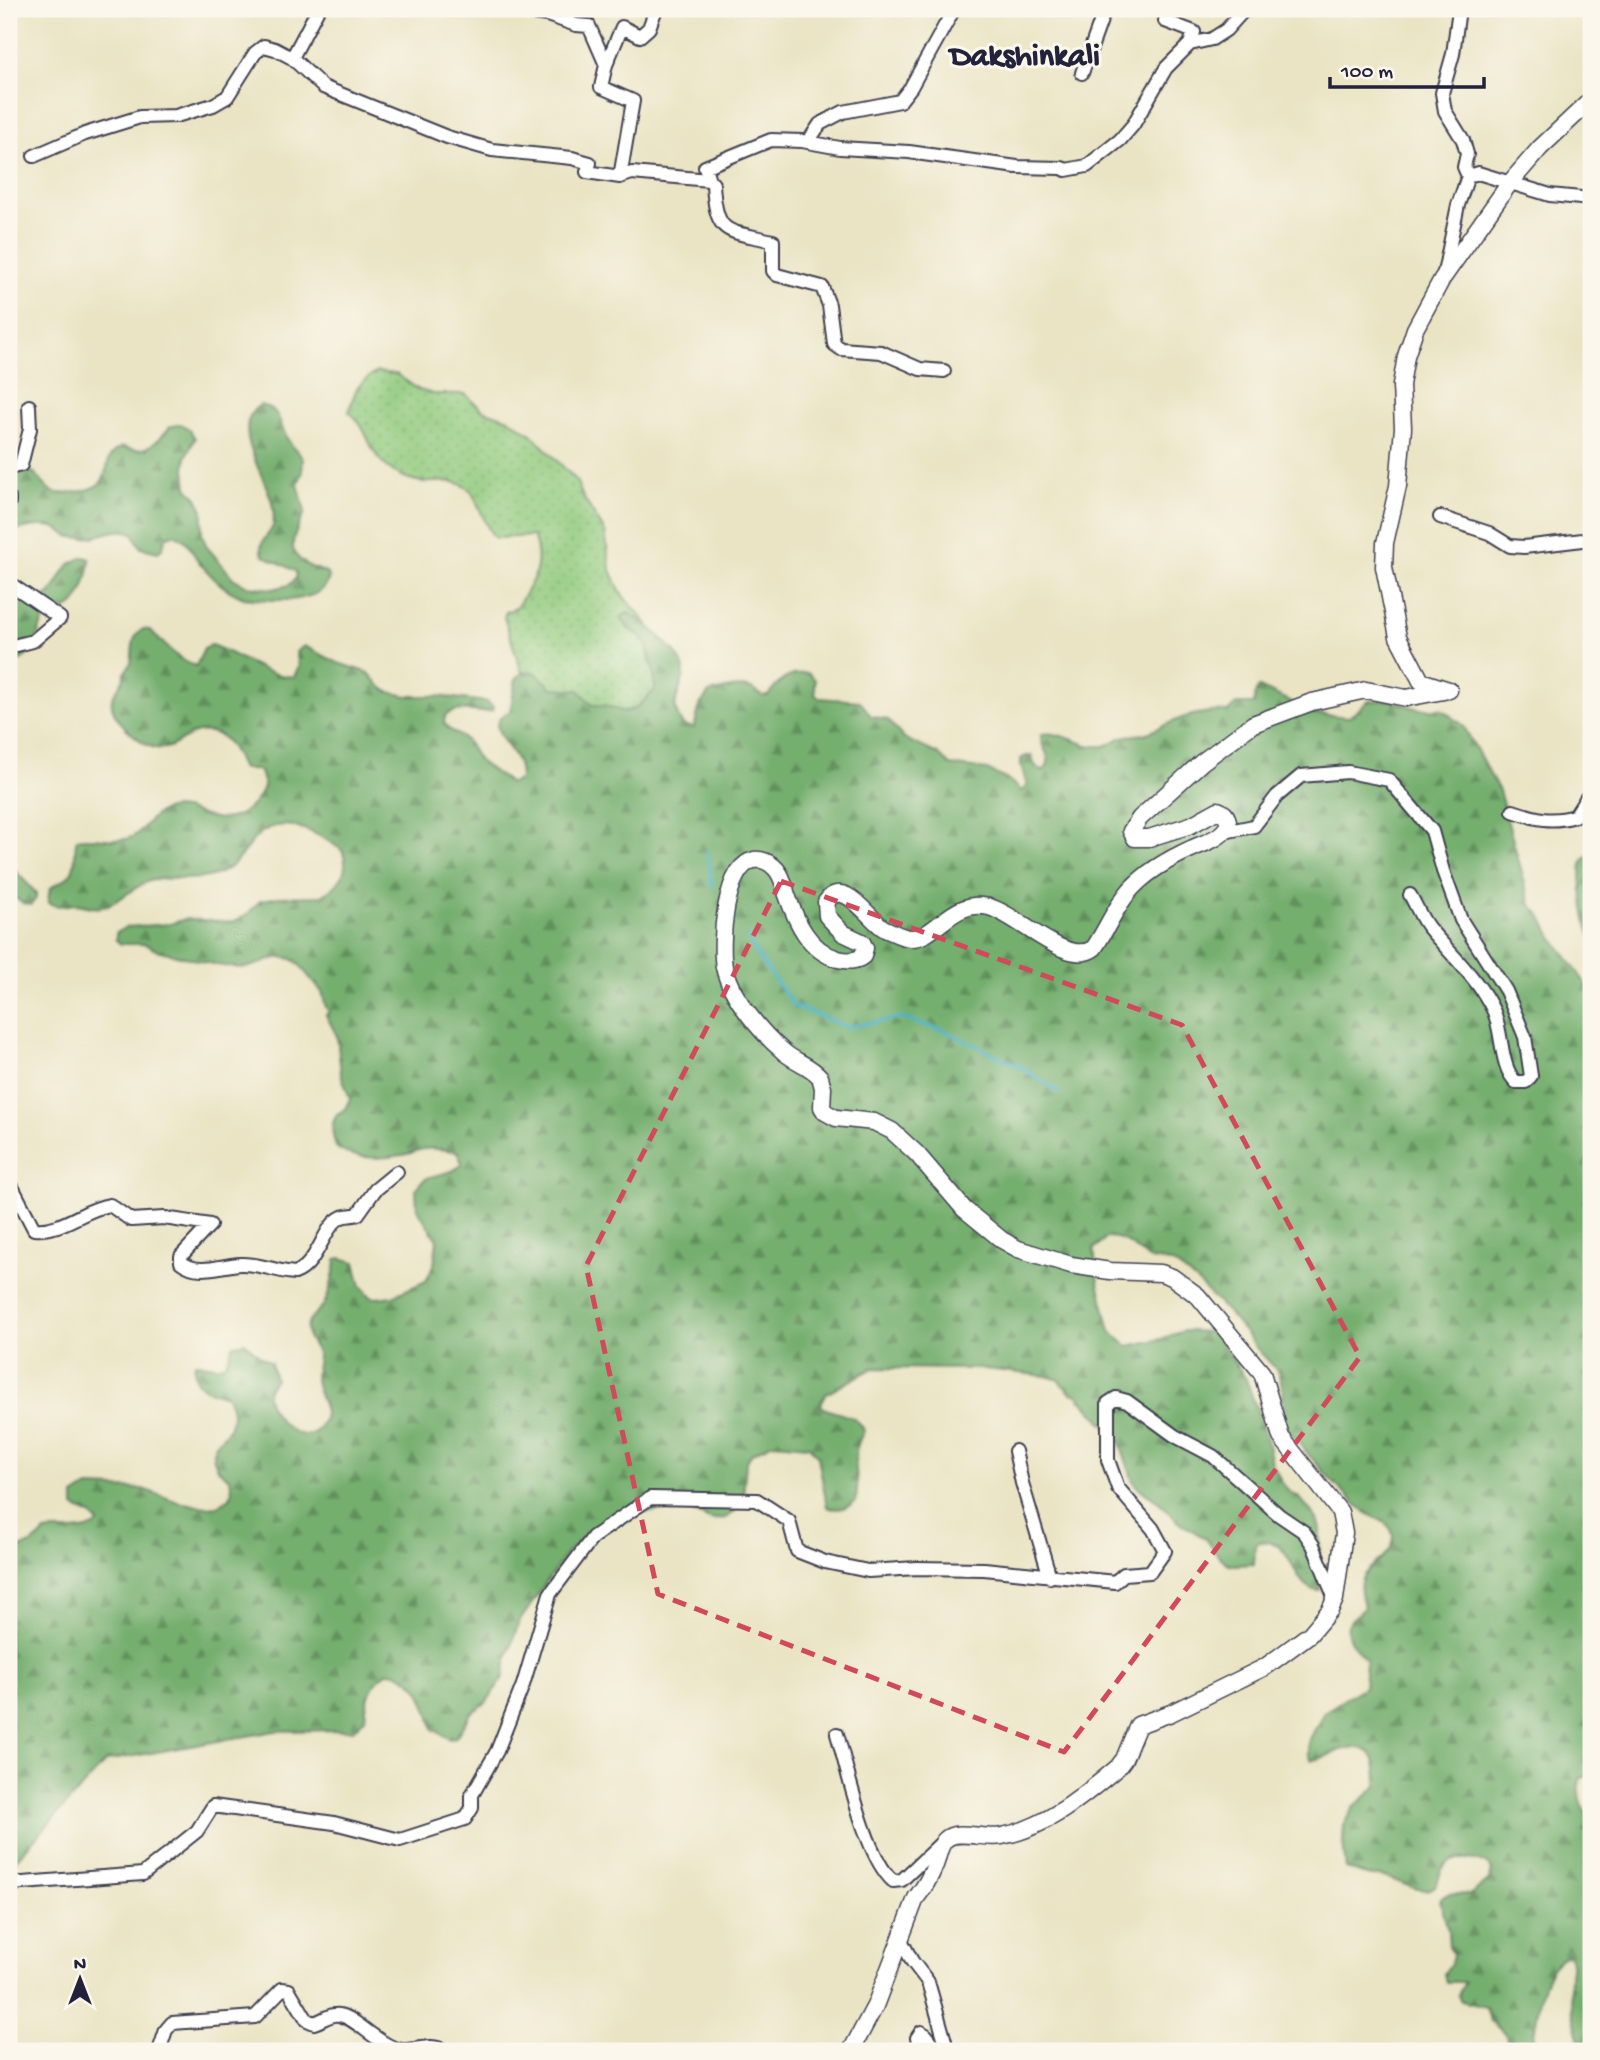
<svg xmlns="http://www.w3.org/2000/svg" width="1600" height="2060" viewBox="0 0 1600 2060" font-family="'Gochi Hand',sans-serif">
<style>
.grass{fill:url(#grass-dots);stroke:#5a765d;stroke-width:2}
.forest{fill:url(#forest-firs);stroke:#4c6854;stroke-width:2}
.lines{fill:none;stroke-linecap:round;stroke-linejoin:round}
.stream{stroke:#46b1c3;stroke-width:3.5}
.minor-casing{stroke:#403f50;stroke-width:16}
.major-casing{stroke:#403f50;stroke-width:19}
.minor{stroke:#fff;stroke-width:12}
.major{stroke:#fff;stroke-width:16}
.marked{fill:none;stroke:#d1495b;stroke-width:5;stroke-dasharray:14 9;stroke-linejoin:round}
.labels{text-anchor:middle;stroke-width:6;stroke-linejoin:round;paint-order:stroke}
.district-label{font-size:32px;font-weight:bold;fill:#22223b;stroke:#fbf7ec}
</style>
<defs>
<pattern id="grass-dots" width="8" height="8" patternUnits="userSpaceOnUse" patternTransform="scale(1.75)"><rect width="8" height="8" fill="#92cb7f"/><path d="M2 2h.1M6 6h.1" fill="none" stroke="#7eae6f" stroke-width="1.8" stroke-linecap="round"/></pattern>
<pattern id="forest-firs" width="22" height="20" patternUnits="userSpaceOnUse" patternTransform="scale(1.75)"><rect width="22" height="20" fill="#75af6e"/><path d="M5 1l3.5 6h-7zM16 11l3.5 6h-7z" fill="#608e5c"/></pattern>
</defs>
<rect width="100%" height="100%" fill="#fbf7ec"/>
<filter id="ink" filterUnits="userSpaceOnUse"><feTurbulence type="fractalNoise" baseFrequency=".0143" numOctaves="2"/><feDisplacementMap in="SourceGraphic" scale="14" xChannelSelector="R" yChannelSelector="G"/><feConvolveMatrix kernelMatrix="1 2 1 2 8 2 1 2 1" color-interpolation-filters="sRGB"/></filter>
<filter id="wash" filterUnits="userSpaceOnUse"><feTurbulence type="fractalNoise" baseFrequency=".00686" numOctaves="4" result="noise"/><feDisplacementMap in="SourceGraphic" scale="28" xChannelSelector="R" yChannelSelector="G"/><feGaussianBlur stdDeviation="1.57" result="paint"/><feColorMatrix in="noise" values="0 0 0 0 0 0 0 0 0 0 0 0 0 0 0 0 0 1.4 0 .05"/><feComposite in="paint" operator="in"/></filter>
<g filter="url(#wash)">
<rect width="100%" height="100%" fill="#eae4c4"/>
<path class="grass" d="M 377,372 L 396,374 L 419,390 L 433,394 L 465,394 L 483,410 L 509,419 L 531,434 L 576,480 L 583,497 L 605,532 L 610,568 L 622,595 L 649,625 L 628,613 L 628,629 L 642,637 L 648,647 L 648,656 L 655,672 L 655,690 C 644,700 637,711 621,711 L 617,708 L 592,705 C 578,688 575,689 552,688 C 542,680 537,670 522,673 L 504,617 L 506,612 L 516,608 C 532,583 545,567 533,536 L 495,538 C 482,524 479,496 466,487 C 452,478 440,483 424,482 C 411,481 395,474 385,465 C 368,450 367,425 349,412 C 355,390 356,384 377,372 Z"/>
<path class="forest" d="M 260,405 C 283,410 278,424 288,440 C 292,446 298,452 303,458 L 302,473 L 298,484 L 305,512 C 296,533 281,551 309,566 C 317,570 323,569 329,576 C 326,607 265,600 244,598 C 223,590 213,578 199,562 C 188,548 192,541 173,534 L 166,537 L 162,549 L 158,552 L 141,548 L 133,533 C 114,526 101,538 83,538 C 62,538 66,531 53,527 C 41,524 19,528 9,534 L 9,473 L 33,472 C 39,477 46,489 53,492 C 58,495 69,492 75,492 C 122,488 95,455 123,447 C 146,456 157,442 170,427 L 181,424 L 189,429 L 195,438 L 186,457 L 185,470 L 187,487 L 197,498 L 203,510 L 202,535 L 207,547 L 234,579 L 248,586 L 273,589 L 289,585 L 296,578 L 296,572 C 289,566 264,557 263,555 C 256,543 270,535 273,526 C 275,519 273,506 271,499 C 263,472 229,425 260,405 Z
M 84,557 L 90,559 C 89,573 82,604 66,609 C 61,610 55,608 49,610 L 40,628 L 35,650 L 9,668 L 9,579 L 23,598 L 43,598 C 63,588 56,566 84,557 Z
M 628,613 C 643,620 685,654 684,672 C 683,694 666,700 683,725 L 694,728 L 700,705 L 709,693 C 726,689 749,681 762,696 L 768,696 C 778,681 789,673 808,673 L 815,680 L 815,694 L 819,698 L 860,701 L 871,716 L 888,720 L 903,738 L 938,754 L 950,765 L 987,770 L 1010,781 L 1021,791 L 1027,786 L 1021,765 L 1021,759 L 1026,756 L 1032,756 L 1034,764 L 1040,770 L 1045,770 C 1055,755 1039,749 1041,734 C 1063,730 1081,749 1104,746 C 1111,745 1116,739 1123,737 C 1132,734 1142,736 1150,732 C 1177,719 1196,710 1228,712 L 1236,704 L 1254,704 L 1256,691 L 1259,687 L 1290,701 L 1308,713 L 1349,717 L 1369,701 L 1389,700 L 1419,709 L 1441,709 L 1463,725 L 1499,791 L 1531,905 L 1542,917 L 1550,933 L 1591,991 L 1591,1774 L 1580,1779 C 1577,1793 1580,1809 1591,1819 L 1591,2046 L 1581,2044 C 1574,2021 1569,2001 1570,1976 C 1571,1968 1573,1962 1568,1955 C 1537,1966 1538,2024 1531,2051 L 1507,2051 L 1508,2047 L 1506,2034 L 1490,2021 L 1486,2007 L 1461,2001 L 1458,1995 L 1465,1982 L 1446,1982 L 1444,1974 L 1451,1963 L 1453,1954 L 1449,1946 L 1448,1930 L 1440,1900 C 1449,1889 1457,1895 1469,1895 L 1490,1880 L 1492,1869 C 1480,1858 1453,1853 1442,1869 C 1438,1875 1440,1885 1432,1888 C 1418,1894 1398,1880 1384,1877 C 1378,1875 1372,1877 1367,1875 C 1360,1874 1353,1870 1346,1868 L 1343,1843 L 1344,1824 L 1353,1808 L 1377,1786 C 1377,1769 1377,1747 1355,1748 C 1349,1749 1343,1748 1338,1751 C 1329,1755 1322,1759 1312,1760 L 1308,1755 L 1308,1743 L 1324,1712 L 1364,1687 L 1366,1660 C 1357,1650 1340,1634 1351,1620 C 1355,1616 1360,1613 1364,1608 C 1363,1600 1359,1590 1361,1582 C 1365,1564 1397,1556 1393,1536 C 1391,1520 1373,1519 1363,1510 C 1335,1487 1313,1460 1290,1432 C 1279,1418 1288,1390 1277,1371 C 1271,1362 1262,1356 1256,1347 C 1237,1321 1201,1282 1174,1264 C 1167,1259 1156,1262 1149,1258 C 1133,1249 1127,1237 1107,1237 L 1094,1249 L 1098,1282 L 1110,1331 L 1128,1346 L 1161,1339 L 1183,1331 L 1214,1332 L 1246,1379 L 1266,1436 L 1272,1463 L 1281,1481 L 1290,1493 L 1300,1498 L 1317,1519 L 1320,1529 L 1320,1591 C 1290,1591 1295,1536 1260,1542 L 1255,1545 L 1254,1564 L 1233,1565 L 1227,1563 L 1218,1555 L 1206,1539 L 1179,1522 L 1160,1503 L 1141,1490 L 1133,1481 L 1119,1440 L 1076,1394 L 1071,1393 L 1057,1379 L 1045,1376 L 985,1369 L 873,1368 L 826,1394 L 820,1404 L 823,1408 C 837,1414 859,1415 864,1431 C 846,1463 863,1475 855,1502 C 847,1508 836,1511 827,1507 L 818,1456 L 809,1446 L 773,1443 L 752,1453 L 746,1463 L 743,1497 L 734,1512 L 725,1518 L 712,1520 L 685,1508 L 620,1515 L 589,1533 L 567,1553 L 519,1622 L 507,1658 L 504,1676 L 486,1703 L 471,1713 L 456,1737 L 450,1739 L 433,1729 C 426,1703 420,1676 389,1672 C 371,1681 366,1699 365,1718 L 353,1730 L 275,1731 L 106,1761 L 9,1867 L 9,1549 C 24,1549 35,1544 45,1532 C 64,1529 83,1535 99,1523 L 91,1515 L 74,1507 L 74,1496 L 88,1487 L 143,1489 L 178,1502 L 206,1507 L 217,1506 L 230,1498 L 232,1492 L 230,1479 C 219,1473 209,1458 215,1446 C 217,1441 223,1437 226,1433 C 234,1423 234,1406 226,1396 C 206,1389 191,1389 195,1363 C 207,1362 218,1372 227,1360 C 231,1354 229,1350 234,1344 L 245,1342 L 258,1354 L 271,1363 L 275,1379 C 272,1383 268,1387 267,1393 C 266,1411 300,1450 318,1429 C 333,1412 319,1401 316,1384 C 313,1374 318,1366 318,1357 C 317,1347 305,1340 307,1327 C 309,1317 317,1313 323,1306 C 328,1299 336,1268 336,1259 L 341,1258 L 355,1262 L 361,1286 L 371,1297 L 376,1298 L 393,1296 L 426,1281 L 434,1265 L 437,1240 L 417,1208 L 416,1189 C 427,1169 449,1179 462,1164 L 458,1152 C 447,1150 435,1147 424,1149 C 416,1150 410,1154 402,1155 C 383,1159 351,1160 336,1147 C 331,1132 329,1117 345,1109 L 350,1099 L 341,1074 L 337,1036 L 326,1015 L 329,1012 C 323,1005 325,999 322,992 C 320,990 300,966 298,963 C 281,948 259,968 241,968 C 220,968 179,955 156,950 L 145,944 L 121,944 L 116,940 L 116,933 L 126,927 L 170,924 L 186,919 L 234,922 L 249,913 L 260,901 L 277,897 L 322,896 C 340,885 351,871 342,850 C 318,833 280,811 255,838 C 244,850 237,865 222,872 C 201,883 176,876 153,880 C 134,884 121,903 102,907 C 92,909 84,904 75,904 C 65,905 59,908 49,903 C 45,881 63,886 71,873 C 78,862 73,850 77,839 C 93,835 110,842 126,839 C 143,836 148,813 169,809 C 183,806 192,812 205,816 C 233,825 254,811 264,785 L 260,772 L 255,769 L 242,769 C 236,757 230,739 217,734 C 178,719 175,778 126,728 C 119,721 110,710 112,699 C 114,691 123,685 124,676 C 125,670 129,668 131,662 C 134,648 130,638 143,629 L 149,630 C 165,642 176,661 196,666 L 204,649 L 211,645 C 240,655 262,675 294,677 L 299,666 L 296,652 L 304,646 L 338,663 L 369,673 L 380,686 L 389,692 L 408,696 L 438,696 L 487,702 L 493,707 L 493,710 C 477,716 460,704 445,716 L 444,723 L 449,729 L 466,740 L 479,761 L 511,784 L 520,779 C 520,749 501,748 497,724 L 501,717 L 510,711 L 516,679 L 522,673 L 535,672 L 552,688 L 579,690 L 592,705 C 604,705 611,707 621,711 C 634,715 646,698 655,690 C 655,677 651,645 641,636 C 632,629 626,628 621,617 Z
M 1591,853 L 1591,936 C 1585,926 1578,872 1583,861 C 1585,857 1588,856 1591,853 Z
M 9,864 L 36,893 L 36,898 L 31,905 L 25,904 L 9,895 Z"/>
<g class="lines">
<path class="stream" d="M 707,851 L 712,886
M 748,938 L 755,952 L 794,1006 L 847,1027 L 900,1018 L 943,1030 L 1017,1065 L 1059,1092"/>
</g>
</g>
<g filter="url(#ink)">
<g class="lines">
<defs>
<path id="minor" d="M 318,9 L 292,58 L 323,87 L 447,137 L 492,150 L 572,158 L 590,163 L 587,172 L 620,177 L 632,173 L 709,180 L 705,167 L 771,140 L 802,141 L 840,148 L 909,152 L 1017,167 L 1062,168 L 1066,170 L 1087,166 L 1120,140 L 1133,125 L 1166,68 L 1190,44 L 1212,39 L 1226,30 L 1245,9
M 503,9 L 547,15 L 576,25 L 589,26 L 606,65 L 601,87 L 633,101 L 620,177
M 1167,9 L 1165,21 L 1194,32 L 1190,44
M 606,65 L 622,27 L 640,36 L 649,28 L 656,9
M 1082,73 L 1105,9
M 808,142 L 820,124 L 843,112 L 900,101 L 911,87 L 954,9
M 34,156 L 85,134 L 140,117 L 176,116 L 213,105 L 227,97 L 255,53 L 264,46 L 275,49 L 292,58
M 1468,176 L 1478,173 L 1550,195 L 1591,199
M 709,180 L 713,184 C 716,237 727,230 773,241 L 773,271 L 777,275 L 822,287 L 829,305 L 834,344 L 841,349 L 881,352 L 920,369 L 944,371
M 1444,273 L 1458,205 L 1468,176 L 1464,167 L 1467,154 L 1463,140 L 1445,111 L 1442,93 L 1453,54 L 1459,9
M 9,468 L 21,465 L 30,429 L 29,406
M 9,498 L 9,502
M 1440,517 L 1489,533 L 1510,546 L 1524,547 L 1591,539
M 9,583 L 60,618 L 33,641 L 9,647
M 1513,811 C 1537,819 1551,823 1575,816 L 1591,791
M 1224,832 L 1254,826 L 1277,796 L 1301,776 L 1348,772 L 1389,780 L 1432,831 L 1443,871 L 1461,920 L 1506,991 L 1525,1037 L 1531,1076 L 1526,1082 L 1516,1082 C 1500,1067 1503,1034 1494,1012 C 1479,979 1451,955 1428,927 C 1421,918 1416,905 1410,895
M 9,1181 L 34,1229 C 62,1232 83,1209 110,1205 L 131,1220 L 164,1218 L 210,1225 L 181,1256 L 181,1262 C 199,1276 221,1265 240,1264 C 259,1263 277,1272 295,1273 C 319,1264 323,1225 342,1217 C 346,1215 353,1216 358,1214 L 375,1190 L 397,1172
M 1015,1451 L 1022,1483 L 1050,1577
M 837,1734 C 848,1771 865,1856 893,1881 L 902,1880 L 942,1842
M 9,1884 L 143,1874 L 197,1831 L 213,1806 L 334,1823 L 400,1840 L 465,1819 L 472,1808 L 472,1795 L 497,1751 L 523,1685 L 550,1594 L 593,1537 L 650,1498 L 757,1500 L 789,1521 L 797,1551 L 825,1562 L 868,1571 L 917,1568 L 984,1569 L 1115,1582 L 1124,1574 L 1150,1572 L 1165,1551 L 1153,1529 L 1118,1488 L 1108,1460 L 1108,1403 L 1116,1398 L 1127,1401 L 1175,1436 L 1213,1456 L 1279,1515 L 1304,1532 L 1313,1545 L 1335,1599
M 900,1938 L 912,1961 L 928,1982 L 945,2041 L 942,2051 L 938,2050 L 926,2035 L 921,2032 L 917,2038 L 922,2051
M 159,2051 L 166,2030 L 172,2023 L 255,2017 L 282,1989 L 289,1990 L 307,2020 L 314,2023 C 321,2021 327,2016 334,2015 C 351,2011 378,2047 402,2050 C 418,2051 430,2042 445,2051"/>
<path id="major" d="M 1449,690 L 1421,681 L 1398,637 L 1384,567 L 1385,543 L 1398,486 L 1403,428 L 1401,385 L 1406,356 L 1415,329 L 1442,279 L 1509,184 L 1540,148 L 1591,100
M 851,2051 L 875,2006 L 916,1898 C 924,1888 930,1878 935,1865 C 938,1858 939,1846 945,1840 C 956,1828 985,1840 1002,1836 C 1046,1828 1085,1795 1118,1767 L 1124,1759 L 1138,1725 L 1171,1713 L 1265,1667 L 1310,1634 L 1330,1610 L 1335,1599 L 1344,1533 L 1340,1512 L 1281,1437 L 1262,1373 L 1198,1296 L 1172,1277 L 1161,1273 L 1110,1271 L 1071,1265 L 1018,1249 L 1002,1240 L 964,1209 L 917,1154 L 892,1131 L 874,1122 L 836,1118 L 825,1112 L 822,1107 L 823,1088 L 820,1077 C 811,1066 796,1062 785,1053 C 762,1034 730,996 724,967 C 720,944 724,866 754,860 C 761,859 769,862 774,867 C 782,874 784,885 787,895 C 796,921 809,951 838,959 C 847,961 856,962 863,956 L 865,948 L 862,942 L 843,933 L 827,916 L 826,902 C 844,875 870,922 885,929 C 893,932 902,938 911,938 C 937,938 952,898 989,907 C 1017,914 1068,968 1094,948 C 1107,929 1116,905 1132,888 C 1147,872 1171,858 1191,849 C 1201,844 1217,840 1224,831 C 1232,823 1227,813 1218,810 L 1191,825 L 1149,838 L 1135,838 L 1131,831 L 1140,818 L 1202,762 L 1253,724 L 1312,702 L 1366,690 L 1406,698 L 1449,690"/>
</defs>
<use href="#minor" class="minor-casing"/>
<use href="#major" class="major-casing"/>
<use href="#minor" class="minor"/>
<use href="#major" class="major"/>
</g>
</g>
<path class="marked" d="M 781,881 L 1182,1025 L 1360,1357 L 1064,1752 L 658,1594 L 586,1266 Z"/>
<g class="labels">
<g class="district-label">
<text x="1025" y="64">Dakshinkali</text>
</g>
</g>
<rect width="1600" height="2060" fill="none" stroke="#fbf7ec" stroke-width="35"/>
<g transform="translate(80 1979)" stroke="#fbf7ec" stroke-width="5" paint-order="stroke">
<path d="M0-5L12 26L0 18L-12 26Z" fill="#22223b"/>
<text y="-10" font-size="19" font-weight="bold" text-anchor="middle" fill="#22223b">N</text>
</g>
<path d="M1330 77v10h154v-10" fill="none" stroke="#22223b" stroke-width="3.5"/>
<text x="1341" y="77" font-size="21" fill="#22223b" stroke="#fbf7ec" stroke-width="5" paint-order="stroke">100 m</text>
</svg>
